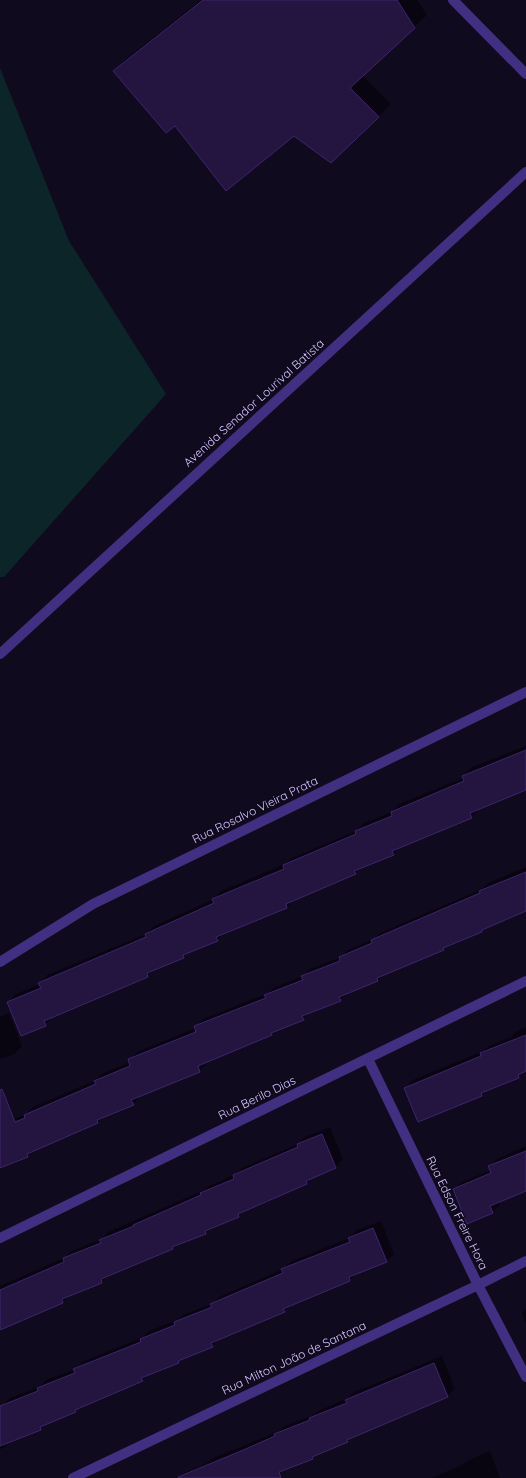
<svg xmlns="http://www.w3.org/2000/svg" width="526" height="1478" viewBox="0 0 526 1478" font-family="Quicksand,sans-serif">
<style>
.green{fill:#0c2528}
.shadow{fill:#0007}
.building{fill:#241440;stroke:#3f246e}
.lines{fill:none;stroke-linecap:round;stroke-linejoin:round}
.minor{stroke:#413081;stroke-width:10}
.labels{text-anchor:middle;stroke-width:3;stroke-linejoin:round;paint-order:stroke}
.street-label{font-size:12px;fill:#d6c7ff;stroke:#100a1e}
</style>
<rect width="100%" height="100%" fill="#100a1e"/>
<path class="green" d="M 0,68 L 69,241 L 166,394 L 4,577 L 0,577 Z"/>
<path class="shadow" d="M 201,0 L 417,0 L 427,15 L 362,75 L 391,104 L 331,162 L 294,135 L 175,124 L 114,71 L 126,59 Z
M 526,746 L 526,789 L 479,809 L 471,817 L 401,847 L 393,854 L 361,867 L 355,873 L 294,900 L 287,907 L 224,932 L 217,941 L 187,952 L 183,957 L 154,969 L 147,976 L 53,1017 L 45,1025 L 8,1002 L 16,994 L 40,984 L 40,983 L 47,975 L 146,934 L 154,926 L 214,899 L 221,891 L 285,864 L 292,858 L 356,831 L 364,823 L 392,812 L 399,804 L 463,778 L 463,776 L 470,768 Z
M 526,867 L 526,910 L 486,927 L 482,931 L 446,946 L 443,949 L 385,973 L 378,981 L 348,993 L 340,1000 L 310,1012 L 303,1019 L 276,1030 L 272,1034 L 206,1061 L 207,1063 L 199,1071 L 140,1095 L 141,1096 L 133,1104 L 104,1116 L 98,1122 L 34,1150 L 28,1156 L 0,1167 L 0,1125 L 26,1114 L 33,1107 L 96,1080 L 103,1073 L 130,1062 L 129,1059 L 137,1052 L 196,1028 L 195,1027 L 203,1019 L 268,993 L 273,988 L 303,976 L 310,969 L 341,957 L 348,950 L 374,939 L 380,933 L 482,889 L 488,883 Z
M 9,1013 L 22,1046 L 14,1054 L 0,1059 L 0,1017 Z
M 526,1027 L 526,1070 L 518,1077 L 487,1089 L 481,1095 L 405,1088 L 413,1080 L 483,1051 L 489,1046 L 511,1037 L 517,1031 Z
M 330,1127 L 343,1159 L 336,1167 L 313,1177 L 307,1183 L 246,1209 L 239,1216 L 211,1227 L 206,1233 L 108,1275 L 101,1282 L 70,1295 L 63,1302 L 0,1329 L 0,1286 L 64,1258 L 71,1251 L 102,1239 L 108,1232 L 204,1190 L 209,1186 L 234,1175 L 242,1168 L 298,1144 L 305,1137 Z
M 526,1146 L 526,1190 L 499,1202 L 500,1205 L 492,1212 L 454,1189 L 462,1182 L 491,1170 L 489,1167 L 497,1159 Z
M 381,1221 L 394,1254 L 386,1261 L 357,1273 L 350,1280 L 290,1305 L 284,1311 L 219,1339 L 212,1346 L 183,1358 L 178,1362 L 149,1374 L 142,1380 L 79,1407 L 75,1411 L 46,1423 L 40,1429 L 11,1440 L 4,1448 L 0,1449 L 0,1406 L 3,1405 L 10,1398 L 40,1386 L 46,1380 L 75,1369 L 82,1362 L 143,1337 L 149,1331 L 179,1319 L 183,1315 L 213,1303 L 219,1297 L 283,1269 L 290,1262 L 349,1238 L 357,1230 Z
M 526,1309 L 526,1324 L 522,1313 Z
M 442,1356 L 455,1389 L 447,1396 L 352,1437 L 347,1442 L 316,1454 L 312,1458 L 283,1470 L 279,1474 L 269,1478 L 175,1478 L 178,1476 L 207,1463 L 211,1459 L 279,1431 L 283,1427 L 315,1414 L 318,1411 L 348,1398 L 354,1392 Z
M 490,1451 L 500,1478 L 431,1478 L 462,1465 L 465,1462 Z"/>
<path class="building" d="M 203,0 L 397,0 L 415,28 L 350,88 L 379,117 L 331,163 L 294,136 L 226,191 L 175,126 L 166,133 L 113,71 Z
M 526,750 L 526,790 L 470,813 L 472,818 L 392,851 L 394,855 L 354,871 L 356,874 L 286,904 L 287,908 L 216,937 L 218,941 L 183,955 L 184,958 L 147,973 L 148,977 L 44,1021 L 46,1026 L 21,1036 L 7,1002 L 41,988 L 38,983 L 146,937 L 145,934 L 214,903 L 212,899 L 284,869 L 283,865 L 356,834 L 355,831 L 392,816 L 391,812 L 464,781 L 462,776 Z
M 526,872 L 526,911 L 482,930 L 482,932 L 443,948 L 444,950 L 377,978 L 378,981 L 339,997 L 341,1001 L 302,1016 L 304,1020 L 271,1033 L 272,1035 L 198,1066 L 200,1072 L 131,1100 L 134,1105 L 97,1120 L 98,1123 L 27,1154 L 28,1157 L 0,1168 L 0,1090 L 2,1089 L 15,1122 L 25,1118 L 24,1115 L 96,1084 L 94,1081 L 130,1066 L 128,1059 L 196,1032 L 194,1026 L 266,998 L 264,995 L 303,980 L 301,976 L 340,961 L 339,957 L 372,943 L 371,940 L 480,893 L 479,891 Z
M 526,1035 L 526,1071 L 518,1075 L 519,1078 L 481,1093 L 482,1096 L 418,1122 L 404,1088 L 481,1056 L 480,1053 Z
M 322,1134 L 336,1168 L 306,1181 L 307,1184 L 238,1214 L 239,1217 L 205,1231 L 206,1234 L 172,1247 L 173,1249 L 101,1279 L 102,1283 L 62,1299 L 63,1303 L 0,1330 L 0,1290 L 64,1262 L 63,1258 L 101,1243 L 99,1240 L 134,1226 L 133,1225 L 201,1195 L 200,1193 L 234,1179 L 233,1175 L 298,1147 L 297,1144 Z
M 526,1151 L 526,1191 L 490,1206 L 493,1213 L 467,1224 L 453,1189 L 491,1173 L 488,1166 Z
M 373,1228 L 387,1262 L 349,1277 L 350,1281 L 283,1309 L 285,1312 L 211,1343 L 213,1347 L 178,1361 L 179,1363 L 141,1378 L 143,1381 L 75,1410 L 76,1412 L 40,1427 L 41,1430 L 0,1446 L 0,1406 L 38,1391 L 37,1388 L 75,1373 L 73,1369 L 141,1342 L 140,1339 L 175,1325 L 174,1322 L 212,1307 L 210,1304 L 283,1273 L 281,1269 L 350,1242 L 348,1238 Z
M 434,1363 L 448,1397 L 347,1440 L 348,1442 L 312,1457 L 313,1459 L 279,1472 L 281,1478 L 178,1478 L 178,1477 L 241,1451 L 275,1436 L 274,1434 L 310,1420 L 309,1418 L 347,1403 L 345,1400 Z"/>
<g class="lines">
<path class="minor" d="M 453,0 L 526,74
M 0,654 L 526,172
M 0,962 L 93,904 L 526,692
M 368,1059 L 478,1285 L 526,1377
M 0,1238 L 526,981
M 73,1478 L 478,1285 L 526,1261"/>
</g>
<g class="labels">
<g class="street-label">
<text transform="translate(254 403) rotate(-42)" y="4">Avenida Senador Lourival Batista</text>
<text transform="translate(255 810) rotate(-26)" y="4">Rua Rosalvo Vieira Prata</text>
<text transform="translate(257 1098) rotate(-26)" y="4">Rua Berilo Dias</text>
<text transform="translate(457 1213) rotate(64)" y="4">Rua Edson Freire Hora</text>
<text transform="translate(294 1358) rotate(-25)" y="4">Rua Milton João de Santana</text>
</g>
</g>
</svg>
